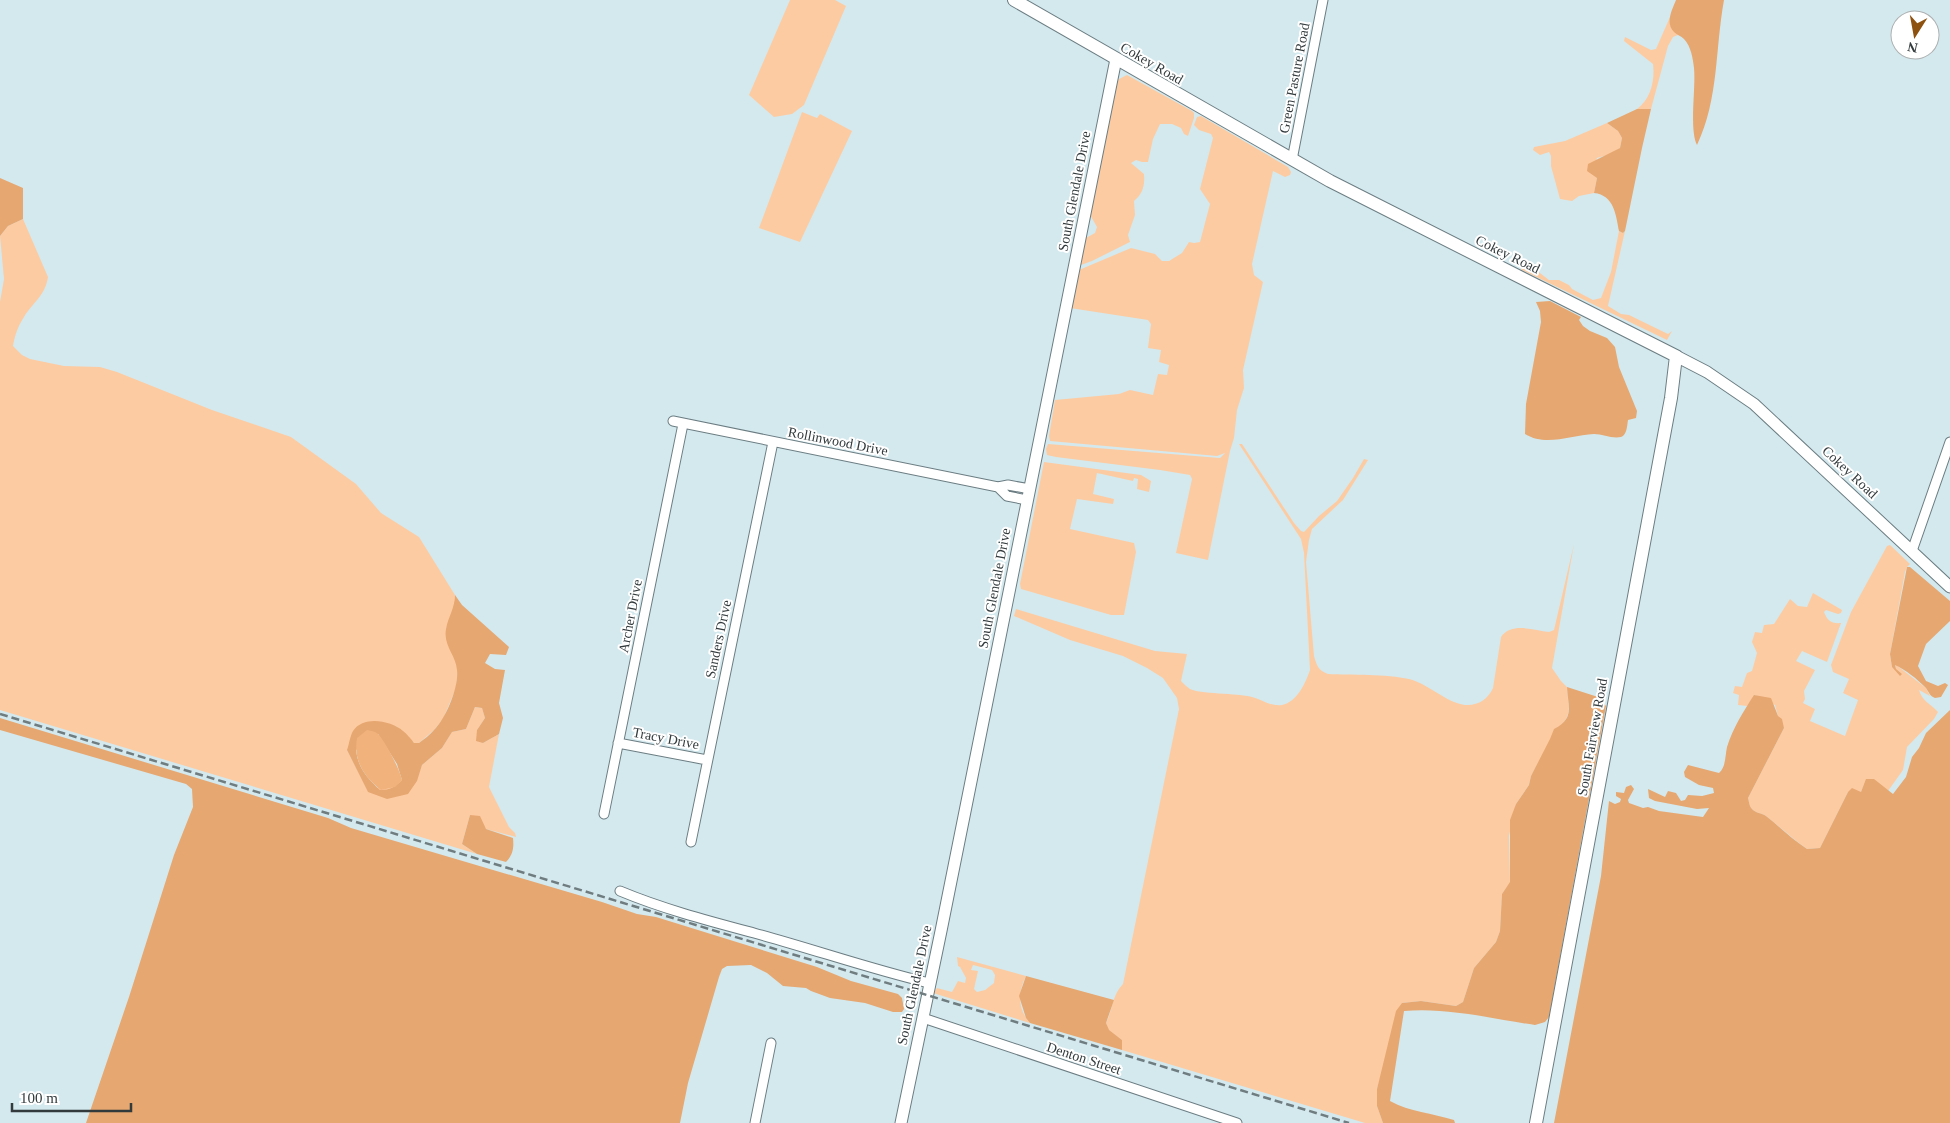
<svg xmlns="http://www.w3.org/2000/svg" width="1950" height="1123" viewBox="0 0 1950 1123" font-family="Georgia,serif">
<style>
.green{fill:#fdcba2;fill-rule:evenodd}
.forest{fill:#e6a771;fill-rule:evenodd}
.water{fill:#f2b27c}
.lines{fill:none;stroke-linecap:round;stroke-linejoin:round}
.minor-casing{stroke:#6b7d82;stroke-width:11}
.tertiary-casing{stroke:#6b7d82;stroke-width:13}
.secondary-casing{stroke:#6b7d82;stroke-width:14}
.minor{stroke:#fff;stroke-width:9}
.tertiary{stroke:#fff;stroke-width:11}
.secondary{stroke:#fff;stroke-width:12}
.rail{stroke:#707d80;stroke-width:2.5;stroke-dasharray:8 4;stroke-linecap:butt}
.labels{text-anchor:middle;stroke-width:4;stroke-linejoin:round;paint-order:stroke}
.street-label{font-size:14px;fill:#323a3c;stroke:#fff}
</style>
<rect width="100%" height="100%" fill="#d4e9ee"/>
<path class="green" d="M 790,0 L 835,0 L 846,6 L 804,105 L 792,114 L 774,117 L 749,95 Z
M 1670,17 L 1670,25 L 1678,35 L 1673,37 L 1668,46 L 1651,109 L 1637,109 C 1651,99 1655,80 1653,64 L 1624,41 L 1625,37 L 1651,50 L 1656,49 Z
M 1127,75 L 1192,111 L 1194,113 L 1194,118 L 1188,136 L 1184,134 L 1181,128 L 1172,124 L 1160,124 L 1153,139 L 1148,162 L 1142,162 L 1136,160 L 1131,163 L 1144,174 C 1145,185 1143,194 1134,201 L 1135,215 L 1128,235 L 1130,242 L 1092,261 L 1081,265 L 1079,263 L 1084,239 L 1095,233 L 1097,227 L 1089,213 L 1117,83 L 1119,79 Z
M 802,112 L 817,118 L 820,114 L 852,131 L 800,242 L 759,228 Z
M 1201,116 L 1288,167 L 1291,172 L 1290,175 L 1285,177 L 1273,171 L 1252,264 L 1254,275 L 1263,282 L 1243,370 L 1244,388 L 1237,410 L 1234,438 L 1230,451 L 1208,560 L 1176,553 L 1192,479 L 1190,475 L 1160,470 L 1056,457 L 1047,455 L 1046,449 L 1048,444 L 1220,458 L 1225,453 L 1217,456 L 1050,441 L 1049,436 L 1055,400 L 1119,394 L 1130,390 L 1153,395 L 1158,374 L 1167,375 L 1169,365 L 1159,362 L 1161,350 L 1148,348 L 1151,324 L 1148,320 L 1070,308 L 1079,270 L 1131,248 L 1155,254 L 1162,261 L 1169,261 L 1182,253 L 1189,242 L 1194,243 L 1200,242 L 1210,204 L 1200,189 L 1213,138 L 1211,134 L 1199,130 L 1194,125 L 1197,117 Z
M 1607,123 L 1618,131 L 1622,138 L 1620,148 L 1611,154 L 1597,158 L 1593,174 L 1597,178 L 1594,193 L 1579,196 L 1572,201 L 1560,199 L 1551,166 L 1551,156 L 1549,152 L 1540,155 L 1533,150 L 1534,147 L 1565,141 Z
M 23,219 L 48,277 C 45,296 34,301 24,317 C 18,326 15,335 13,346 L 22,355 L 30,359 L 64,366 L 100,367 L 117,372 L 212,410 L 291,437 L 356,484 L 381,513 L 419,537 L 455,595 L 455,605 L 446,629 L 458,669 L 456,688 L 443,719 L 434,730 L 419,743 L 414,743 L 397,727 L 381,722 L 347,750 L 368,791 L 419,773 L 422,765 L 442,748 L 452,732 L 466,729 L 475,707 L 482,708 L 485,718 L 477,730 L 483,743 L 499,734 L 489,787 L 509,827 L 515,833 L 516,837 L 486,829 L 470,815 L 462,844 L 477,854 L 0,710 L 0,302 L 4,279 L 0,236 L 8,226 Z
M 1619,231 L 1623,233 L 1625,231 L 1608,306 L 1621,314 L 1629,315 L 1668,334 L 1672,331 L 1667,340 L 1522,270 L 1520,267 L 1523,262 L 1536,268 L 1536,270 L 1549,280 L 1559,280 L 1569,285 L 1572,289 L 1593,300 L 1601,298 L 1611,272 Z
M 1239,444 L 1242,444 L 1294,523 L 1301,531 L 1304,532 L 1319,516 L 1337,501 L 1353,478 L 1364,459 L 1368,460 L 1343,500 L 1312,529 L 1309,540 L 1306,562 L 1314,656 C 1317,666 1318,670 1328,674 C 1351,675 1387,674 1409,679 C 1429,684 1445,702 1465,705 C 1478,706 1488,699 1493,688 L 1501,637 C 1511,622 1534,630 1549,632 L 1554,630 L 1574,544 L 1552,668 L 1561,681 L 1567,687 C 1568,707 1574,718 1554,730 L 1551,739 L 1531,776 L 1529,785 L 1516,804 L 1509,836 L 1510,883 L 1502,894 L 1500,931 L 1496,942 L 1474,968 L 1463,1002 L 1456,1006 L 1421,1001 L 1402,1003 L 1377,1089 L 1377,1106 L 1383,1123 L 1365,1123 L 1122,1050 L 1122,1040 L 1108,1030 L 1106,1023 C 1113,1009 1112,995 1123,984 L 1179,709 L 1177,698 L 1163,678 L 1147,668 L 1123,656 L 1070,640 L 1014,616 L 1016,609 L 1155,651 L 1187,654 L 1181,681 C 1184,684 1187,687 1190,689 C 1198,694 1238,693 1252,697 C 1261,699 1271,707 1282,705 C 1297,702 1305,684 1310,670 L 1304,553 L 1301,539 Z
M 1044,462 L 1141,475 L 1151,481 L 1149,492 L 1137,489 L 1138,479 L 1134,478 L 1133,481 L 1097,473 L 1093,494 L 1114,499 L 1113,504 L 1077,499 L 1070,529 L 1134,543 L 1136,552 L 1124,615 L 1111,615 L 1021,589 L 1020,584 Z
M 1890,545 L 1910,564 L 1907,567 L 1905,572 L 1890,654 L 1892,667 L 1896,669 L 1895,664 L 1926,688 L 1930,696 L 1919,690 C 1922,701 1931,704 1938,712 L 1934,719 L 1907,747 L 1903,770 L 1888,791 L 1874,780 L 1864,785 L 1861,792 L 1848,792 L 1820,848 L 1807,849 C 1792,838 1780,827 1766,816 C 1762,813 1755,813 1752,809 C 1749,807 1749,801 1748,798 L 1784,728 L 1778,716 L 1775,705 L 1755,695 L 1747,706 L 1738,705 L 1739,695 L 1733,693 L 1735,686 L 1742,687 L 1747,673 L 1752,671 L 1757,653 L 1752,642 L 1755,632 L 1762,633 L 1764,625 L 1774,624 L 1790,599 L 1798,606 L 1807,607 L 1813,593 L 1842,610 L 1841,613 L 1838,614 L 1826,610 L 1824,612 C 1827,620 1831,624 1841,623 L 1827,662 L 1802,651 L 1796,661 L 1815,670 L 1804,691 L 1805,699 L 1803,703 L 1815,709 L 1810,721 L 1845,736 L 1858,700 L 1843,693 L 1849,679 L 1833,672 L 1831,665 L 1851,612 L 1887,546 Z
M 957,957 L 1026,976 C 1018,992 1017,1008 1030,1023 L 933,993 L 937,988 L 952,992 L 958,981 L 965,983 L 966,978 L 960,967 L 958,966 ZM 973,965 L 992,970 L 995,975 L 994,983 L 985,990 L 977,992 L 974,989 L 978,971 L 971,970 Z"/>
<path class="forest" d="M 1676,0 L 1724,0 C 1715,49 1719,99 1697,145 C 1689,129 1696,88 1694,68 C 1693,59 1691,46 1684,39 C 1681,36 1677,35 1674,32 C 1665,23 1672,10 1676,0 Z
M 1637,109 L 1651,109 L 1642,148 L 1625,231 L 1623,233 L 1619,231 C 1616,215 1614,195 1594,193 L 1597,178 L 1587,171 L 1588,164 L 1620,148 L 1622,138 L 1618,131 L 1607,123 Z
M 0,178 L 23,188 L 23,219 L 8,226 L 0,236 Z
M 1550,301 L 1581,317 L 1579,320 L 1583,326 L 1590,331 L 1607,338 L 1615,347 L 1619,367 L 1637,411 L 1636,418 L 1628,420 C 1627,426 1627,435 1621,437 C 1612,439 1603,434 1594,434 C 1571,435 1546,447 1525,434 L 1526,404 L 1541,322 L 1540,311 L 1536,302 Z
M 1907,567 L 1910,567 L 1950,601 L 1950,621 L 1926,644 L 1918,666 L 1926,681 L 1938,686 L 1945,683 L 1948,685 L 1941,697 L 1935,698 C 1929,696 1929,691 1925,687 C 1917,679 1906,670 1895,665 L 1896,669 L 1902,674 L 1900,676 L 1892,667 L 1890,654 Z
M 455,595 L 462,605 L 509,647 L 506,655 L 490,654 L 485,663 L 495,669 L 505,670 L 499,703 L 503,718 L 499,734 L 483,743 L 476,741 L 477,730 L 485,718 L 482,708 L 475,707 L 466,729 L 452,732 L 442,748 L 422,765 L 417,781 L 408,794 L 387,799 L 368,792 L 347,750 C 349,745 350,736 353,731 C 364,715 391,721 403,731 C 407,734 411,739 414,743 L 419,743 C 424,739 430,735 434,730 C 446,718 459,687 457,670 C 456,655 443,646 446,629 C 448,617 455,608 455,595 ZM 378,734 L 397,764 L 402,780 C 395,787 390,790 380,790 C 367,778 358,768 356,750 Z
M 1567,687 L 1598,697 L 1606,706 L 1549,1017 L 1545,1022 L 1535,1025 C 1493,1019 1447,1007 1404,1011 L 1390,1101 C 1410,1112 1432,1113 1454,1120 L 1455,1123 L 1383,1123 L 1377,1106 L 1377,1089 L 1396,1011 L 1402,1003 L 1421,1001 L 1456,1006 L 1463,1002 L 1474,968 L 1496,942 L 1500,931 L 1502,894 L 1510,882 L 1510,820 L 1516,804 L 1529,785 L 1531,776 L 1550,739 L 1554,729 C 1575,718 1568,707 1567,687 Z
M 1754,695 L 1771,698 L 1778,716 L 1782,719 L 1784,728 L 1748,798 C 1749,801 1749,806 1752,809 C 1755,813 1762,813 1766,816 C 1780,827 1792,839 1807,849 L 1820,848 L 1848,792 L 1852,788 L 1861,792 L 1866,779 L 1874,779 L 1893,794 L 1906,777 L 1912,757 L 1919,748 L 1926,733 L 1950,710 L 1950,1123 L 1554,1123 L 1601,876 L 1609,801 L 1615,804 L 1620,802 L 1621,799 L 1616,796 L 1616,792 L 1624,793 L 1626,787 L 1631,785 L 1634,789 L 1628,800 L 1629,803 L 1643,808 L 1648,807 L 1659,811 L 1703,817 L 1709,808 L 1697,809 L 1655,801 L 1649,798 L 1648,789 L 1665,797 L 1668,791 L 1676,793 L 1681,801 L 1685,800 L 1688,795 L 1702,796 L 1714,793 L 1713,788 L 1699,785 L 1685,777 L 1684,772 L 1688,765 L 1719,773 C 1726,767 1725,756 1727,747 C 1733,728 1743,712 1754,695 Z
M 0,718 L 328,818 L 351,828 L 602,902 L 637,914 L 656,917 L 817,967 L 851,981 L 898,994 L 902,998 L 904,1009 L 902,1012 L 893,1012 L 865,1003 L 830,998 L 811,991 L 806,988 L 783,986 L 767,973 L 751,965 L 727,966 L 722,969 L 719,977 L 688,1083 L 680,1123 L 86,1123 L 129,997 L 174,855 L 193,807 L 192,789 L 186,784 L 0,730 Z
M 470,815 L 480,816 L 486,829 L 513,838 C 514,848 513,855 506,862 L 477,854 L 462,844 Z
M 1026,976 L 1114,1000 L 1106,1023 L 1109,1030 L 1122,1040 L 1122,1050 L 1030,1023 L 1026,1018 L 1019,996 Z"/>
<path class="water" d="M 367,730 C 371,731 375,731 378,734 C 385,741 400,770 402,780 L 395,787 L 381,790 C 364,777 353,760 357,738 Z"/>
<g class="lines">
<defs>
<path id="minor" d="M 1292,160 L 1323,0
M 673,421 L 998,487 L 1008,485 L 1030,489
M 998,487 L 1007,496 L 1027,500
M 1912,551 L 1950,442
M 618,743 L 707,760
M 604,814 L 683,424
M 691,842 L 773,442
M 620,891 C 663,909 709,921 754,933 C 813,949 870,969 929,983
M 923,1018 L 1237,1123
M 755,1123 L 771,1043"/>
<path id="tertiary" d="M 1676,356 L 1707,372 L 1754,404 L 1950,587
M 901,1123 L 941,931 L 1116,59"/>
<path id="secondary" d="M 1014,0 L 1330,181 L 1676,356 L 1671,398 L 1536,1123"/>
</defs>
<use href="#minor" class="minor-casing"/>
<use href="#tertiary" class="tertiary-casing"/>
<use href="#secondary" class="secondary-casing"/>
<use href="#minor" class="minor"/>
<use href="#tertiary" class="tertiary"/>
<use href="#secondary" class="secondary"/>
<path class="rail" d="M 0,714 L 1349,1123"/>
</g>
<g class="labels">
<g class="street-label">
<text transform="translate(1152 63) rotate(30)" y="5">Cokey Road</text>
<text transform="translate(1294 78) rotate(-79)" y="5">Green Pasture Road</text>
<text transform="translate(1074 191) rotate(-79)" y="5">South Glendale Drive</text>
<text transform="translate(1508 254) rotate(26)" y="5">Cokey Road</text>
<text transform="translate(838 441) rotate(11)" y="5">Rollinwood Drive</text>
<text transform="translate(1850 472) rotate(43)" y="5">Cokey Road</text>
<text transform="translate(994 588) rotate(-79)" y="5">South Glendale Drive</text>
<text transform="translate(630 616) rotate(-79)" y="5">Archer Drive</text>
<text transform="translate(718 639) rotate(-78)" y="5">Sanders Drive</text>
<text transform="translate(1592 737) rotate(-80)" y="5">South Fairview Road</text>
<text transform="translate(666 738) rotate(11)" y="5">Tracy Drive</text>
<text transform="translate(914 985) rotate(-78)" y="5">South Glendale Drive</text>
<text transform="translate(1084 1058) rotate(18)" y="5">Denton Street</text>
</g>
</g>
<g transform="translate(1915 35) rotate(191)"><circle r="24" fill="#ffffff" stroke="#adb0b1"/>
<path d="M0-4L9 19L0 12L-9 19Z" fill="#8d5110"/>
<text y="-8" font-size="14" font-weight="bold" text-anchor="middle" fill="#323a3c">N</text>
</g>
<path d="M12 1103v8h119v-8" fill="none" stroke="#323a3c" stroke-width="2.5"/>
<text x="20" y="1103" font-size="15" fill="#323a3c" stroke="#ffffff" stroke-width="4" paint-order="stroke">100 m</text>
</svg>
